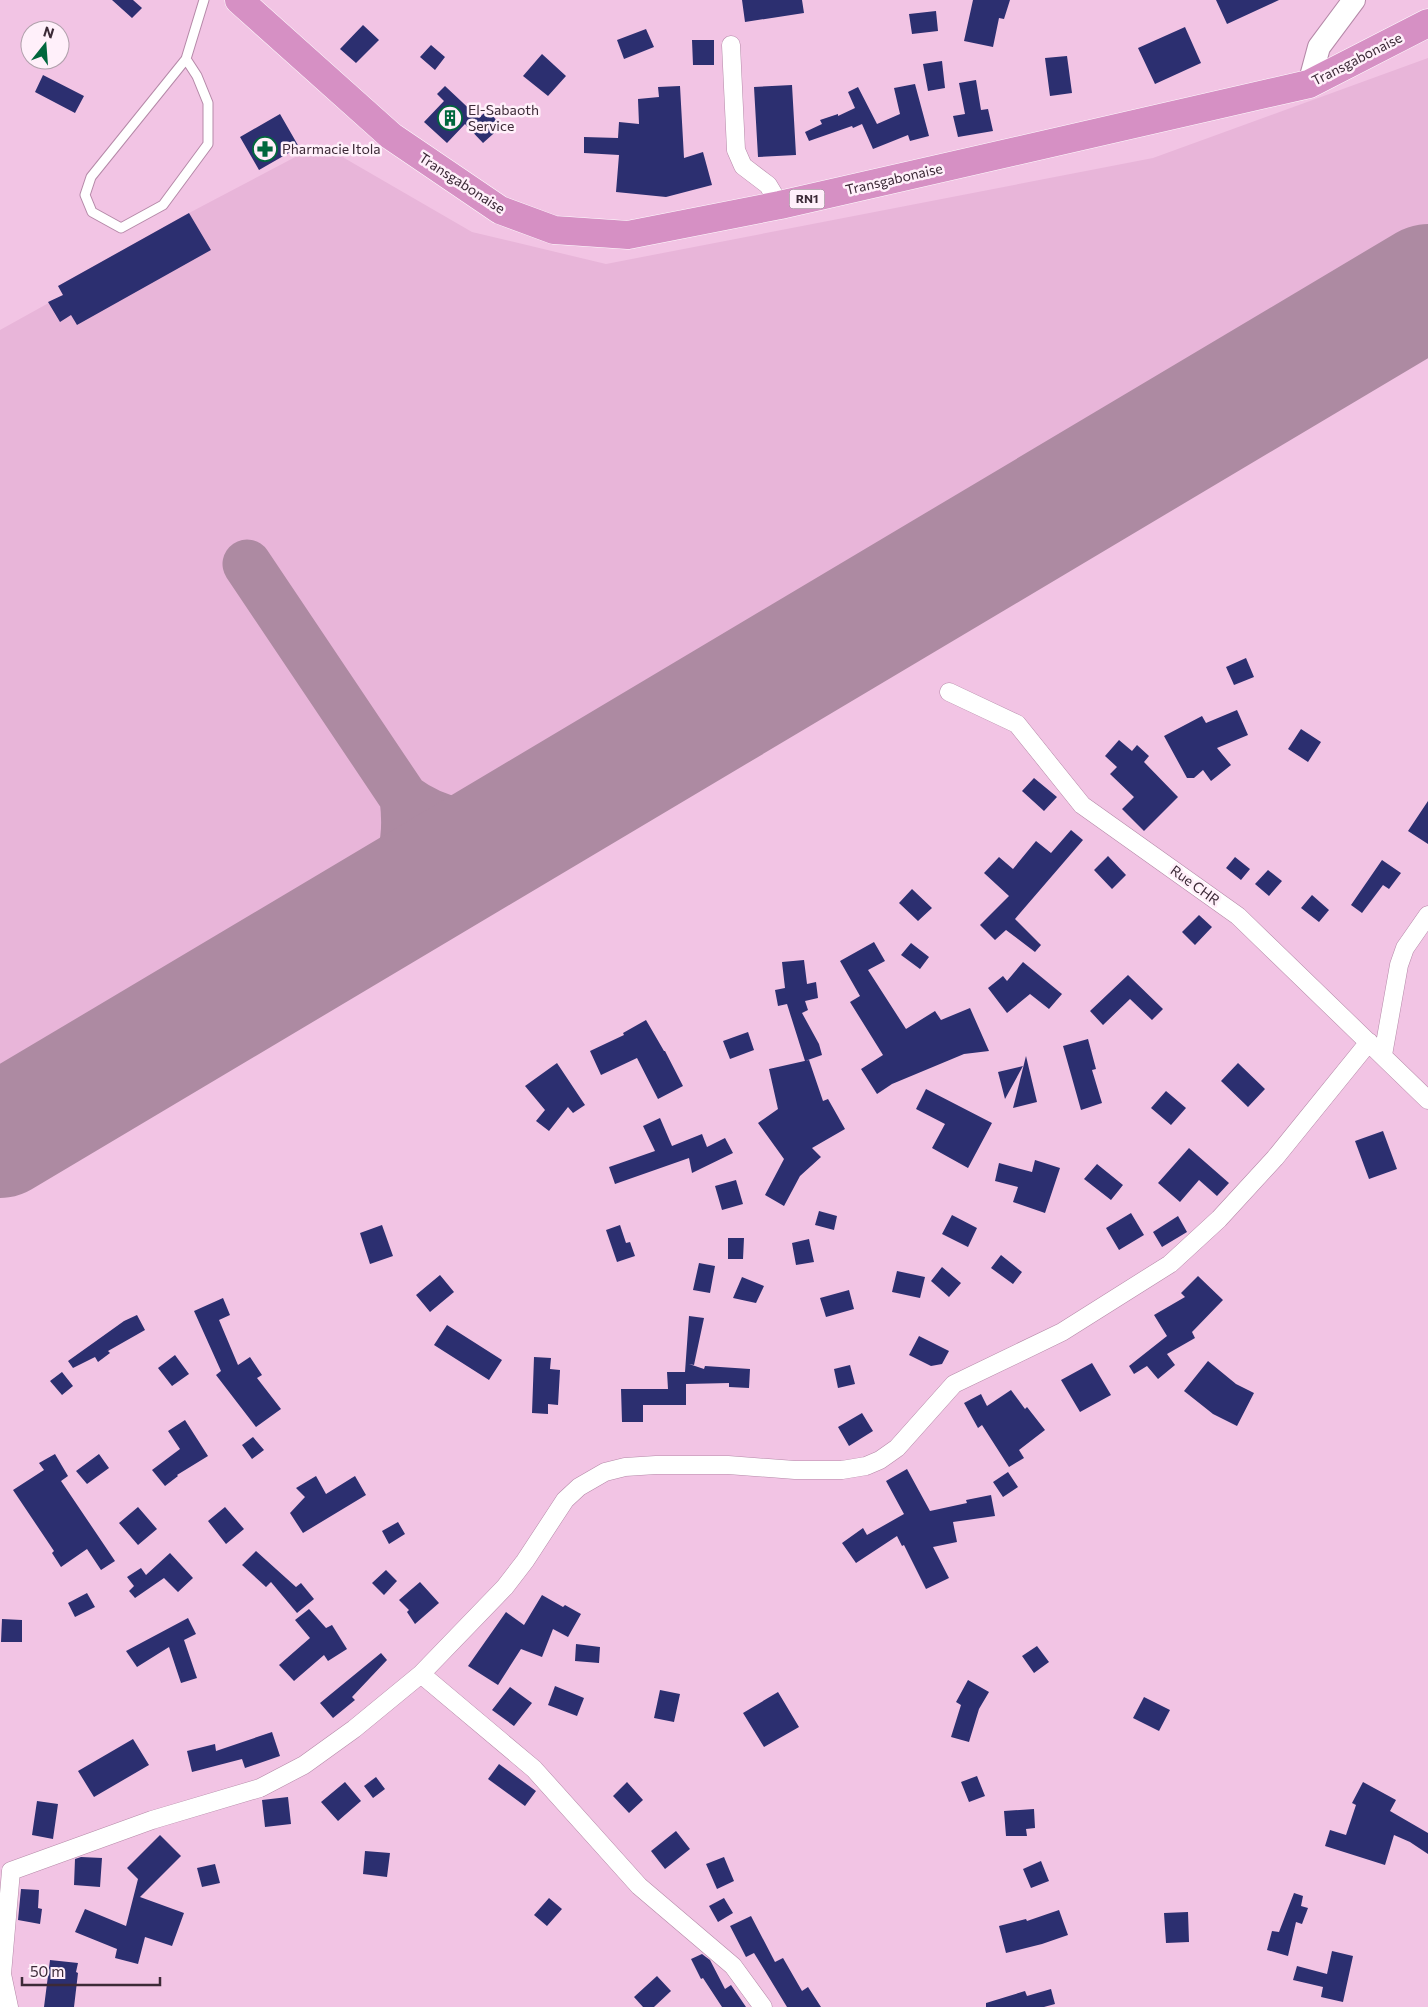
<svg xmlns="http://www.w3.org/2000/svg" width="1428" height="2007" viewBox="0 0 1428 2007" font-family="Commissioner,sans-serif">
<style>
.built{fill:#e8b5d9}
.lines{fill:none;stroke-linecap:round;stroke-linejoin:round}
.taxiway{stroke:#ad8aa2;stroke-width:49}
.runway{stroke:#ad8aa2;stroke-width:124}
.building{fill:#2c2f70}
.service-casing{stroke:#b589a8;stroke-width:11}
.minor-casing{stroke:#b589a8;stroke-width:19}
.tertiary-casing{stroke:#b589a8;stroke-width:24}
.trunk-casing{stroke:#fff;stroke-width:29}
.service{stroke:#fff;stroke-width:9}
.minor{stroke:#fff;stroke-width:18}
.tertiary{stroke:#fff;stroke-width:22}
.trunk{stroke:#d690c4;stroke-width:28}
.labels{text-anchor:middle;stroke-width:5;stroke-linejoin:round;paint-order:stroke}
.shield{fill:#fff0fa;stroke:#766572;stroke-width:1}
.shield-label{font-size:12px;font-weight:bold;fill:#3c2a37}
.street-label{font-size:14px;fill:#3c2a37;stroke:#fff0fa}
.poi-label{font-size:14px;fill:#3c2a37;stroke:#fff0fa;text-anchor:start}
</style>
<rect width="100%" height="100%" fill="#f2c4e4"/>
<path class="built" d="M 1428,58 L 1428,333 L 1330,389 L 0,1176 L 0,330 L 63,295 L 58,286 L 189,213 L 320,144 L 472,232 L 606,264 L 1153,158 Z"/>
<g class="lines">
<path class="taxiway" d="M 247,564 L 404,798 C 445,828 477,825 525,824
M 370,916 C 396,870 411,854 404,798"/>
<path class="runway" d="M 0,1136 L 1428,286"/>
</g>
<path class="building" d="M 112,0 L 133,0 L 142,8 L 132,18 Z
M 742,0 L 802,0 L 804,13 L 745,22 Z
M 973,0 L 1010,0 L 1004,19 L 999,18 L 993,47 L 964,41 Z
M 1216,0 L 1279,0 L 1227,24 Z
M 936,11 L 938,31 L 912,34 L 909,14 Z
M 363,25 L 379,40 L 356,63 L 340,49 Z
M 1185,27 L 1201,63 L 1155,84 L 1138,48 Z
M 646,29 L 654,47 L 624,59 L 617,40 Z
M 692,40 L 714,40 L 714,65 L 693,65 Z
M 431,45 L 445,57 L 435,70 L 420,57 Z
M 542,54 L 566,76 L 548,96 L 523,76 Z
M 1067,56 L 1072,93 L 1050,96 L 1045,58 Z
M 942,61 L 945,88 L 928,91 L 923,64 Z
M 43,75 L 84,96 L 75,113 L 35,92 Z
M 976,80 L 981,110 L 988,109 L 993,131 L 958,137 L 953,116 L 965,114 L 959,83 Z
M 915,84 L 929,136 L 910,141 L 908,135 L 873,149 L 862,124 L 853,128 L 852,126 L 809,141 L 805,132 L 822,124 L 820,120 L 838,114 L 838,116 L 855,108 L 848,92 L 858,87 L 877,124 L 900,114 L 894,88 Z
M 792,85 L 796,155 L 758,157 L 754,87 Z
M 445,86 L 479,118 L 487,110 L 502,126 L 483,143 L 465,124 L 447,143 L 424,122 L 444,101 L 437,94 Z
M 680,86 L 684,158 L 703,152 L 712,185 L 666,197 L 616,192 L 619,155 L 584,153 L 584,137 L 618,138 L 619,122 L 639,124 L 638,99 L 659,97 L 658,87 Z
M 280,114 L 299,147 L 259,170 L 240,137 Z
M 189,213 L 211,250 L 77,325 L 71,315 L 60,322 L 48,302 L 63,295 L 58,286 Z
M 1246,658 L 1254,677 L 1234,685 L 1226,667 Z
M 1237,710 L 1248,735 L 1217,748 L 1231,765 L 1211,781 L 1203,770 L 1194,778 L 1187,778 L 1164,736 L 1202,716 L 1206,723 Z
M 1301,729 L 1321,742 L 1308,762 L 1288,749 Z
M 1119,740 L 1132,751 L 1137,745 L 1149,756 L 1144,762 L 1178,797 L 1144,831 L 1122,809 L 1134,797 L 1110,774 L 1117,767 L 1105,756 Z
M 1034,778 L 1057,797 L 1044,811 L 1022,791 Z
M 1428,801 L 1428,844 L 1408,831 Z
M 1071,830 L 1083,840 L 1015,919 L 1041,945 L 1035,952 L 1006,930 L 995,940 L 980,925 L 1009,896 L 984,873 L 999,857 L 1013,869 L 1036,841 L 1051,853 Z
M 1108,856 L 1126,875 L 1112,889 L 1094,870 Z
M 1235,857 L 1250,869 L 1241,880 L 1226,868 Z
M 1382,860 L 1401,873 L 1389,889 L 1383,885 L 1362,913 L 1351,905 Z
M 1268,870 L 1282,881 L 1269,896 L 1255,884 Z
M 912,889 L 932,908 L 918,921 L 899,903 Z
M 1312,895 L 1329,910 L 1319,922 L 1301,908 Z
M 1199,915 L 1212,927 L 1195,945 L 1182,932 Z
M 874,942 L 885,961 L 868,970 L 906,1029 L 935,1011 L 941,1020 L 970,1008 L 989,1051 L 964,1054 L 892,1084 L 877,1094 L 861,1069 L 883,1055 L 850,1002 L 860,996 L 840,961 Z
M 911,943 L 929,957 L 920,969 L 901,955 Z
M 804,960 L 807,984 L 816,982 L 818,998 L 805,1001 L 808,1010 L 802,1013 L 819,1044 L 822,1055 L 805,1061 L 787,1004 L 778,1006 L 775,990 L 785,988 L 782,962 Z
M 1023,962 L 1062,994 L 1049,1009 L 1030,994 L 1007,1013 L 988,988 L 1003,976 L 1007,981 Z
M 1128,975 L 1163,1009 L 1152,1020 L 1130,999 L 1103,1025 L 1090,1011 Z
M 646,1020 L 664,1051 L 665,1051 L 683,1086 L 658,1099 L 637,1058 L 601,1075 L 590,1051 L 624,1035 L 623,1033 Z
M 748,1032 L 754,1050 L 730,1059 L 723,1041 Z
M 1088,1039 L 1096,1069 L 1092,1070 L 1102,1103 L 1081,1110 L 1063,1046 Z
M 1026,1056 L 1037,1102 L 1013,1108 Z
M 809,1060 L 823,1101 L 828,1099 L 845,1129 L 812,1148 L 821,1157 L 800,1176 L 784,1206 L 765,1195 L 784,1159 L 758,1123 L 778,1109 L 769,1069 Z
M 557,1063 L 585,1105 L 573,1113 L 568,1107 L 549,1131 L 536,1121 L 545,1110 L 525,1086 Z
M 1238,1063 L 1265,1089 L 1248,1107 L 1221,1081 Z
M 1023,1066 L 1005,1099 L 998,1072 Z
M 926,1089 L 992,1123 L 968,1168 L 932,1148 L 945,1124 L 916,1109 Z
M 1166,1091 L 1186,1108 L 1171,1125 L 1151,1108 Z
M 660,1118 L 672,1146 L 702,1134 L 707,1147 L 725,1138 L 733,1153 L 692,1173 L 689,1158 L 615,1184 L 609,1167 L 655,1151 L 643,1126 Z
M 1383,1131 L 1397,1169 L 1369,1179 L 1355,1141 Z
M 1189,1148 L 1229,1183 L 1217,1196 L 1199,1180 L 1180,1202 L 1158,1183 Z
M 1035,1160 L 1060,1168 L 1045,1213 L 1013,1202 L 1018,1187 L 995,1181 L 999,1163 L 1032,1172 Z
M 1097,1164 L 1123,1185 L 1111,1200 L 1084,1179 Z
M 736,1180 L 743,1204 L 722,1210 L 715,1186 Z
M 819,1211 L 837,1216 L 834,1230 L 815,1225 Z
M 1131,1213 L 1144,1235 L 1119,1250 L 1106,1228 Z
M 952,1215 L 977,1228 L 968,1247 L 942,1234 Z
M 1178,1216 L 1187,1232 L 1162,1247 L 1153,1232 Z
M 382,1225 L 393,1256 L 370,1264 L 360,1233 Z
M 620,1225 L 626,1243 L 630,1242 L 635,1256 L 617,1262 L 606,1230 Z
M 728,1238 L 744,1238 L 743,1259 L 728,1259 Z
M 809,1239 L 814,1262 L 796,1265 L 792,1243 Z
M 1001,1255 L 1022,1272 L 1013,1284 L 991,1268 Z
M 699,1263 L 715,1266 L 710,1293 L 693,1290 Z
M 942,1267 L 961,1283 L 949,1297 L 931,1281 Z
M 897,1271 L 925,1277 L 920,1298 L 892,1292 Z
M 440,1275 L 454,1292 L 430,1312 L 416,1295 Z
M 1198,1276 L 1223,1300 L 1192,1332 L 1195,1338 L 1167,1354 L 1175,1365 L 1158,1379 L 1147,1366 L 1134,1374 L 1129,1366 L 1167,1336 L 1154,1315 L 1185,1297 L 1181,1293 Z
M 742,1277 L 764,1286 L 756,1303 L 733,1298 Z
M 849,1290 L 854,1309 L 826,1317 L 820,1298 Z
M 223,1298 L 230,1315 L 219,1320 L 238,1365 L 250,1357 L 262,1375 L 257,1378 L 281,1409 L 256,1427 L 216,1375 L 221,1371 L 194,1311 Z
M 137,1315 L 145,1330 L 108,1351 L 110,1353 L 98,1362 L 95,1357 L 73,1368 L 68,1361 L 124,1321 Z
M 689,1316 L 704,1318 L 694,1365 L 689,1364 L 704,1369 L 705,1366 L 750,1369 L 749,1388 L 729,1387 L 729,1383 L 686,1384 L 686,1405 L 643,1405 L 643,1422 L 622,1422 L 621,1389 L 668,1389 L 667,1372 L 685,1372 Z
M 447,1325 L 502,1360 L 489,1380 L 434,1345 Z
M 919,1336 L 949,1351 L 942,1364 L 931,1366 L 909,1355 Z
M 175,1355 L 189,1374 L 172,1386 L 158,1368 Z
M 534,1357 L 551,1358 L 550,1369 L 560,1370 L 558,1405 L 548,1404 L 548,1414 L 532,1413 Z
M 1208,1361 L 1236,1384 L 1254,1393 L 1237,1426 L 1213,1414 L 1184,1391 Z
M 1092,1363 L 1111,1395 L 1080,1412 L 1061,1380 Z
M 850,1365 L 855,1384 L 838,1388 L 834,1369 Z
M 62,1372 L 73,1386 L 62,1395 L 50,1381 Z
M 1011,1390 L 1025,1409 L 1027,1407 L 1045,1430 L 1019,1450 L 1024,1458 L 1009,1467 L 982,1425 L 978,1428 L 964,1403 L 981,1394 L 987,1406 Z
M 862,1413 L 873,1431 L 849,1446 L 838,1427 Z
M 185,1420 L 208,1456 L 177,1475 L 178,1476 L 165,1486 L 152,1470 L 180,1449 L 168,1431 Z
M 253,1437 L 264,1450 L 252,1459 L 242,1445 Z
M 55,1454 L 68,1476 L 61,1481 L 115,1561 L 101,1570 L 87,1549 L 61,1567 L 52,1553 L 54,1551 L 13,1490 L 44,1470 L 39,1463 Z
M 99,1454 L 109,1468 L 87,1484 L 76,1471 Z
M 907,1469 L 930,1511 L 967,1503 L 966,1500 L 991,1495 L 995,1516 L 953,1522 L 957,1542 L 933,1547 L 949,1578 L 926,1589 L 904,1545 L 902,1546 L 897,1536 L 856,1563 L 842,1543 L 863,1528 L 867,1535 L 904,1514 L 886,1481 Z
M 1008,1472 L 1018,1487 L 1003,1497 L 993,1482 Z
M 316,1476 L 326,1494 L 355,1476 L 366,1495 L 303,1533 L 290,1513 L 305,1497 L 296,1488 Z
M 138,1507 L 157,1529 L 138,1545 L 119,1523 Z
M 225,1507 L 244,1529 L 226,1544 L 208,1521 Z
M 398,1522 L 405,1534 L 389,1544 L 382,1531 Z
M 256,1551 L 296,1587 L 301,1583 L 314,1599 L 297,1613 L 271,1582 L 266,1587 L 242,1565 Z
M 170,1553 L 193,1578 L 178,1592 L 164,1578 L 135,1598 L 129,1591 L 134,1586 L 127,1577 L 141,1568 L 146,1575 Z
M 386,1570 L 397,1581 L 384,1595 L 372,1583 Z
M 420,1582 L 439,1603 L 415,1624 L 407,1612 L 409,1610 L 399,1600 Z
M 87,1593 L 95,1607 L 75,1617 L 68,1603 Z
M 542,1595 L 563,1607 L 565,1605 L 581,1614 L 568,1637 L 553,1629 L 542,1657 L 521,1649 L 498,1685 L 468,1666 L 506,1612 L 524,1625 Z
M 309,1609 L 326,1628 L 332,1625 L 347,1649 L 328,1661 L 324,1655 L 294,1681 L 279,1665 L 310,1638 L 295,1620 Z
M 188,1618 L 196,1634 L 184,1640 L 197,1678 L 181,1683 L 169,1647 L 137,1667 L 126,1651 Z
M 2,1619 L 22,1620 L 22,1642 L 1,1642 Z
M 576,1644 L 600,1647 L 599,1663 L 575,1661 Z
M 1037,1646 L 1049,1662 L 1034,1673 L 1022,1656 Z
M 381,1653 L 387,1660 L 352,1697 L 355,1700 L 333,1718 L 320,1703 Z
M 968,1680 L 989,1692 L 979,1709 L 969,1742 L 951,1737 L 961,1705 L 956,1702 Z
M 555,1686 L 584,1698 L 577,1716 L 548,1705 Z
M 510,1687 L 532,1703 L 514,1726 L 492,1710 Z
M 660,1690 L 680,1694 L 674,1722 L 654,1718 Z
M 778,1692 L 799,1727 L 764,1747 L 743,1713 Z
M 1144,1697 L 1170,1710 L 1159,1731 L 1133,1718 Z
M 272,1732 L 280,1756 L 245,1768 L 242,1759 L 192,1772 L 187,1751 L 215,1744 L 216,1751 Z
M 133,1739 L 149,1765 L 94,1797 L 78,1771 Z
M 499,1764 L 536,1791 L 525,1806 L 488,1779 Z
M 977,1776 L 985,1796 L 969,1802 L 961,1782 Z
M 376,1777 L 385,1789 L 373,1798 L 364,1786 Z
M 345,1782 L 361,1801 L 338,1821 L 321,1802 Z
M 627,1782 L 643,1800 L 629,1813 L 613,1796 Z
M 1363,1782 L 1396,1800 L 1390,1811 L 1428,1833 L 1428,1854 L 1410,1842 L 1394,1835 L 1385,1865 L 1325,1846 L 1330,1830 L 1346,1835 L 1356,1805 L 1352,1803 Z
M 288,1797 L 291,1824 L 265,1827 L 262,1800 Z
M 37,1801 L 58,1804 L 53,1839 L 32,1835 Z
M 1034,1809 L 1035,1828 L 1026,1829 L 1027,1836 L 1006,1836 L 1004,1811 Z
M 676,1831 L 690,1849 L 665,1869 L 651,1851 Z
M 160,1835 L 181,1856 L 140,1897 L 184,1913 L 172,1946 L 145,1937 L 138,1964 L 115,1958 L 117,1949 L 75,1932 L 85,1909 L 126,1926 L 138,1879 L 127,1868 Z
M 365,1851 L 390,1853 L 387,1877 L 363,1874 Z
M 81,1857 L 102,1858 L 100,1887 L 74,1885 L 75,1859 Z
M 724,1857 L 734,1881 L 717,1889 L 706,1864 Z
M 1041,1861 L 1049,1881 L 1031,1888 L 1023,1869 Z
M 215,1864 L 220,1883 L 202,1887 L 197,1868 Z
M 21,1889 L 39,1890 L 38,1908 L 42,1909 L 40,1924 L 18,1920 Z
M 1294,1893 L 1303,1896 L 1301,1906 L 1308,1908 L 1302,1924 L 1296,1922 L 1288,1956 L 1267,1950 L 1272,1931 L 1279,1932 Z
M 549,1898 L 562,1909 L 547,1926 L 534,1915 Z
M 724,1898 L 733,1913 L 718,1922 L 709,1906 Z
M 1059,1910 L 1068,1935 L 1042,1944 L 1006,1953 L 999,1926 L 1026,1919 L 1027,1921 Z
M 1188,1912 L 1189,1942 L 1166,1943 L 1164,1913 Z
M 751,1916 L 775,1962 L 783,1958 L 802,1991 L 808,1987 L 821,2007 L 787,2007 L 754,1953 L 746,1957 L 730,1926 Z
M 1332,1951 L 1353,1956 L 1343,2002 L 1321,1997 L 1323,1987 L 1293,1980 L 1297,1966 L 1327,1974 Z
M 702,1954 L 710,1960 L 725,1989 L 731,1985 L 746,2007 L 722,2007 L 703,1978 L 701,1979 L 691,1959 Z
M 50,1960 L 78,1963 L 76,1972 L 78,1973 L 74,2007 L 44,2007 Z
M 657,1976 L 671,1991 L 654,2007 L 643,2007 L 634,1997 Z
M 1051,1989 L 1055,2004 L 1044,2007 L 986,2007 L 986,2003 L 1025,1991 L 1027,1996 Z"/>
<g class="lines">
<defs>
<path id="service" d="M 186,59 L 197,76 L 208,103 L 208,144 L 163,205 L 121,228 L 92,212 L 85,195 L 91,177 L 186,59 L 204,0"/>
<path id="minor" d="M 731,45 L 736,150 L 743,166 L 768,185 L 780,205
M 949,692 L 1017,724 L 1082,805 L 1238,916 L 1428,1100
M 1383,1055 L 1399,965 L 1405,948 L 1428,915
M 421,1674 L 534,1769 L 639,1886 L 733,1966 L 763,2007
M 9,2007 L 2,1974 L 11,1871 L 152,1820 L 260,1788 L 304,1765 L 354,1729 L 421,1674 L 505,1587 L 525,1561 L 565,1500 L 579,1487 L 605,1472 L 625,1467 L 656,1465 L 728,1465 L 795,1470 L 842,1470 L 866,1466 L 880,1460 L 897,1448 L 954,1384 L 1062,1332 L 1170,1264 L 1219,1219 L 1275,1158 L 1369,1042"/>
<path id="tertiary" d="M 1309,84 L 1319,47 L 1354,0"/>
<path id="trunk" d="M 239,0 L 391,136 L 500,210 L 554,230 L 628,235 L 780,205 L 1309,84 L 1428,23"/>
</defs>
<use href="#service" class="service-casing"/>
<use href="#minor" class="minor-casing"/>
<use href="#tertiary" class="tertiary-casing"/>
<use href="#trunk" class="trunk-casing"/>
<use href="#service" class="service"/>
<use href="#minor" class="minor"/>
<use href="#tertiary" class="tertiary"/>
<use href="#trunk" class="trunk"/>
</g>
<defs>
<symbol id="building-ring" viewBox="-11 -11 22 22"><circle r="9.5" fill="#fff0fa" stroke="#00673d" stroke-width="1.5"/><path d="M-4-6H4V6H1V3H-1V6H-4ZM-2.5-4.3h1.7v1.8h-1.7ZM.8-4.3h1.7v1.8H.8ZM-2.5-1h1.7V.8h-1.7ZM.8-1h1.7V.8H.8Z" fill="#00673d"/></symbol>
<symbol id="pharmacy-ring" viewBox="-11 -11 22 22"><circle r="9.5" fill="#fff0fa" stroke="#00673d" stroke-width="1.5"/><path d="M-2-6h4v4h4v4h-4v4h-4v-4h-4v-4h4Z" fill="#00673d"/></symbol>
</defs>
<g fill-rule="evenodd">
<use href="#building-ring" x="436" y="104" width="28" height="28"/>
<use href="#pharmacy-ring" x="251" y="135" width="28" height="28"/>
</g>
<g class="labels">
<rect class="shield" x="789.5" y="189.5" width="35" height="19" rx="4"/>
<g class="shield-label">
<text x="807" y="203">RN1</text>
</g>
<g class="street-label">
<text transform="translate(1357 59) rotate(-27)" y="5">Transgabonaise</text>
<text transform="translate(894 179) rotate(-13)" y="5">Transgabonaise</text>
<text transform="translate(462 183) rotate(33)" y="5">Transgabonaise</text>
<text transform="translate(1195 885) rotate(36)" y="5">Rue CHR</text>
</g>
<g class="poi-label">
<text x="468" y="115">El-Sabaoth<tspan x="468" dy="16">Service</tspan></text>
<text x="282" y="154">Pharmacie Itola</text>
</g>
</g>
<g transform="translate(45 45) rotate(17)"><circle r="24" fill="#fff0fa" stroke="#b1a1ac"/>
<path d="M0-4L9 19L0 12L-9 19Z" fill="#00673d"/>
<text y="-8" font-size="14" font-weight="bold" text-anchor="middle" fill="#3c2a37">N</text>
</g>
<path d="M22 1977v8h138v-8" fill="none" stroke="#3c2a37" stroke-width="2.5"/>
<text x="30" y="1977" font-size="15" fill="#3c2a37" stroke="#fff0fa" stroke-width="4" paint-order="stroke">50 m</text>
</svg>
